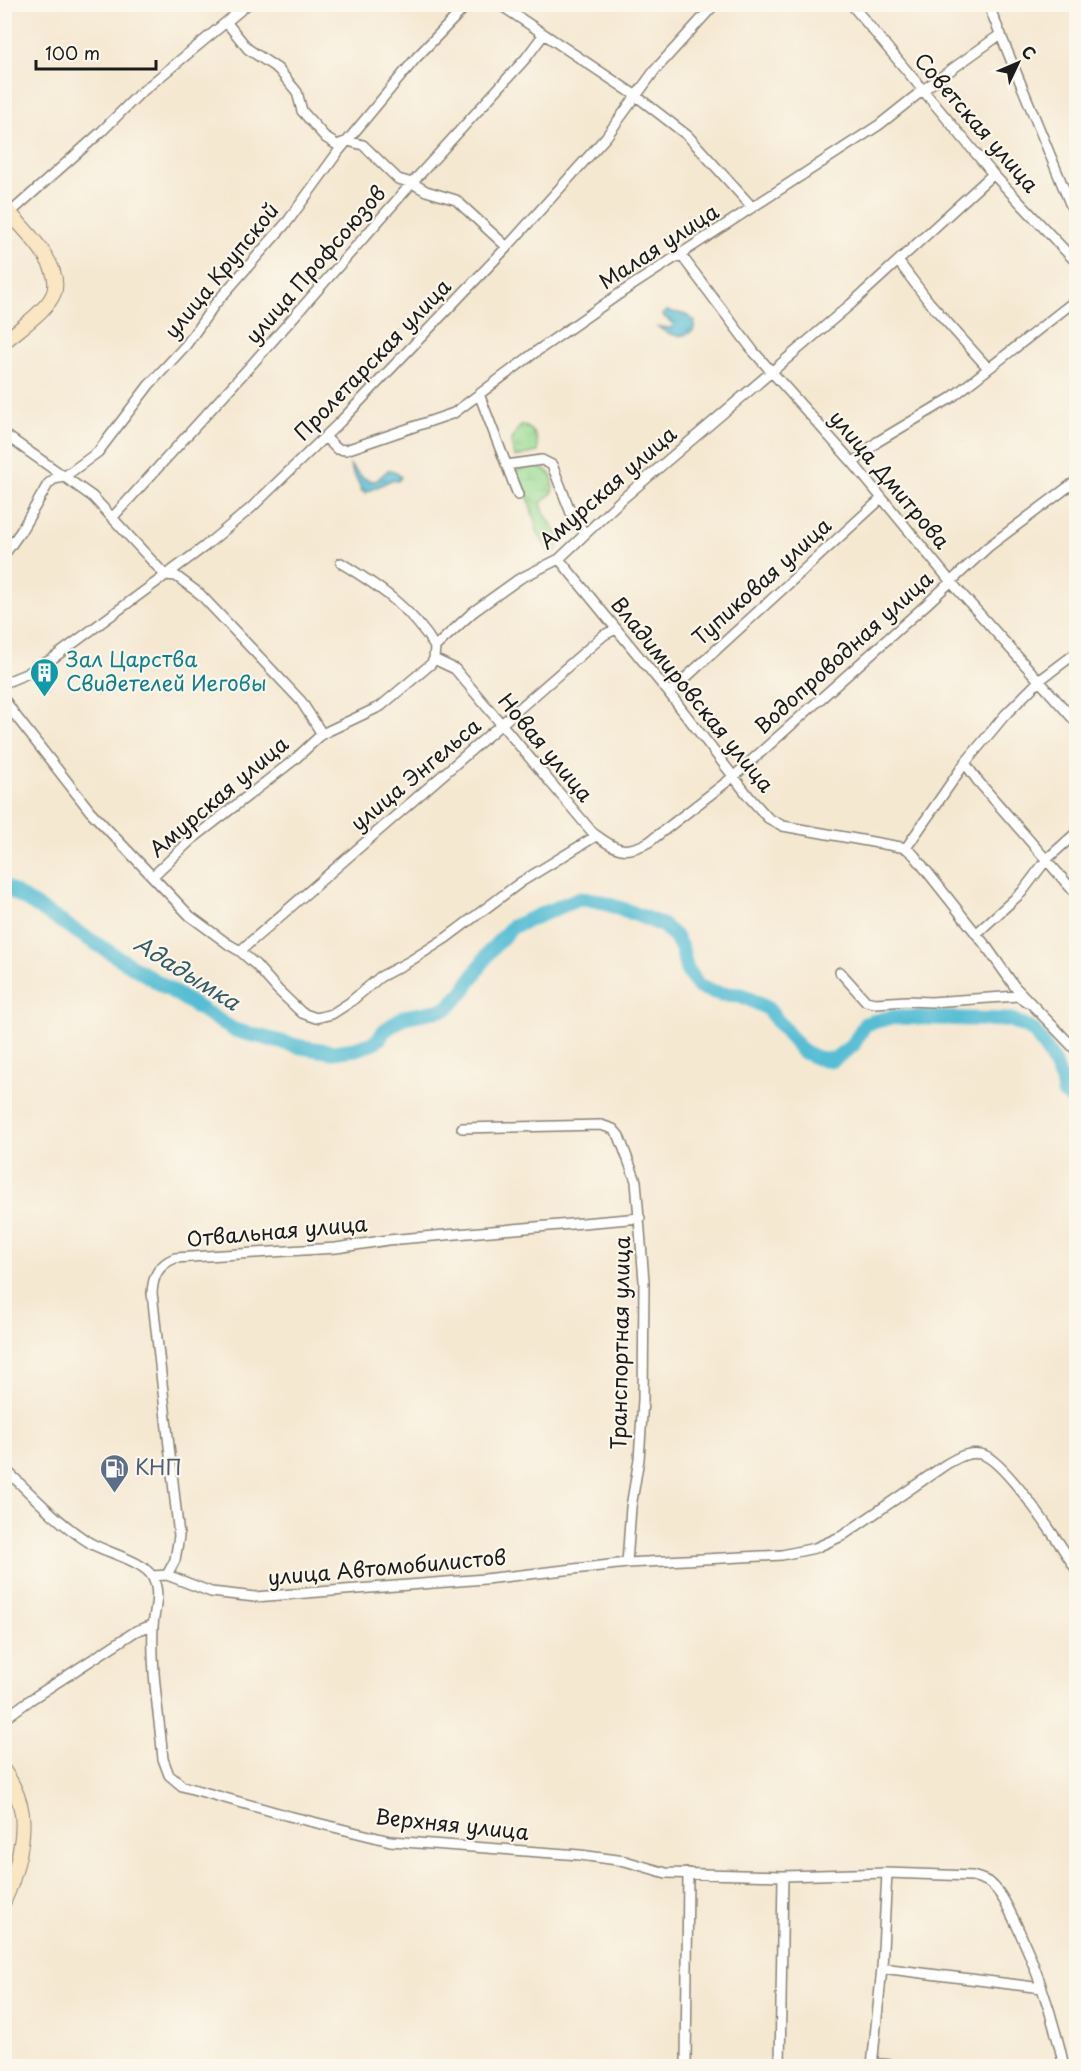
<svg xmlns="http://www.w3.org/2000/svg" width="1081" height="2071" viewBox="0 0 1081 2071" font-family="'Playpen Sans',sans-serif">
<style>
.wetland{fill:url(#wetland-marsh);stroke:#5a7b57;stroke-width:1.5}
.water{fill:url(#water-ripples);stroke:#396d78;stroke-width:1.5}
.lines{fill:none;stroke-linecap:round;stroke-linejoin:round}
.river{stroke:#56bed4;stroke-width:15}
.street-casing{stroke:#888276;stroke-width:12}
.secondary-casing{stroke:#888276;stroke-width:16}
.street{stroke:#fff;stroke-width:9}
.secondary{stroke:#fbe6c3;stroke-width:14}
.labels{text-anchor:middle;stroke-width:4.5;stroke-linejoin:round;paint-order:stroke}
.street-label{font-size:21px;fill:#1c1c1c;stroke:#fbf7ec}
.culture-label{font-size:21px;fill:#0d838f;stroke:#fbf7ec;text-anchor:start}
.service-label{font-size:21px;fill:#4e5e75;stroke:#fbf7ec;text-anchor:start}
.water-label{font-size:22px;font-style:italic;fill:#335d66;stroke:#fbf7ec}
</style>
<defs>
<pattern id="wetland-marsh" width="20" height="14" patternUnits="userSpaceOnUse" patternTransform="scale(1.5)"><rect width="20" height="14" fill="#97da92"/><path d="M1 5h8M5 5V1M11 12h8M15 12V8" fill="none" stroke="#82ba7d"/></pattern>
<pattern id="water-ripples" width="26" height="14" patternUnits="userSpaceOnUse" patternTransform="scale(1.5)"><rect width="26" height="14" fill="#56bed4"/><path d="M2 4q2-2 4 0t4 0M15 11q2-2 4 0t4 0" fill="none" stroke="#469aab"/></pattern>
</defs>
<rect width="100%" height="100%" fill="#fbf7ec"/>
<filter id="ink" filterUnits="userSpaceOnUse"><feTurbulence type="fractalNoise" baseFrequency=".0167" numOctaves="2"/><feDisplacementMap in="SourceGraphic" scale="12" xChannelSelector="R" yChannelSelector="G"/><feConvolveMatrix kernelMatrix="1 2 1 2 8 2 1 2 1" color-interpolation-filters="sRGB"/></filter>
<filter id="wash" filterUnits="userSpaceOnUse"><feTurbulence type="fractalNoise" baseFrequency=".008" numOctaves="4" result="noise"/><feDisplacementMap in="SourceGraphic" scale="24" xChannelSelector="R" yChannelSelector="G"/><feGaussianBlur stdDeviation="1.35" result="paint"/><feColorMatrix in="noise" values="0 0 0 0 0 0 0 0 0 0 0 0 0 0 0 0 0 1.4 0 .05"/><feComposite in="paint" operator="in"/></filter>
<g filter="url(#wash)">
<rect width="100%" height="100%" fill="#f5e8d1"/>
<path class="wetland" d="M 522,425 C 536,430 538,438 538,452 L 515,457 C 510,442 510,436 522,425 Z
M 535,466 C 551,471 555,476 552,493 L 541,503 C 543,517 557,528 561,542 L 556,551 L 549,553 L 538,533 L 526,490 L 516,480 L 513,471 Z"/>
<path class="water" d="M 666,311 C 678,313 687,313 695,322 L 693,331 C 681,339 669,336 658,327 L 672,328 L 673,324 L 662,315 Z
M 350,465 C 358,474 364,481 376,481 L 388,470 L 397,473 L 401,477 L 398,481 L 391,480 L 365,493 L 361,490 C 359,480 352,474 350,465 Z"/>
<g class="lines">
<path class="river" d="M 4,886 L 234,1030 L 301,1047 L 333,1052 L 355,1049 L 371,1044 L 379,1039 L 384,1031 L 404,1017 L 446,1009 L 462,993 L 490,951 L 512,927 L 578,899 L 595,900 L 628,911 L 662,925 L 675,936 L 682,949 L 687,970 L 699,987 L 721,994 L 741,995 L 767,1008 L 802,1051 L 817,1058 L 833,1060 L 853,1045 L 865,1024 L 892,1017 L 1012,1020 L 1034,1031 L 1050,1055 L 1062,1081 L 1064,1093 L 1076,1102"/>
</g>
</g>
<g filter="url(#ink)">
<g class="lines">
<defs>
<path id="street" d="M 499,4 L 635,95 L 688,136 L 752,207
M 851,4 L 993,174 L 1076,262
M 988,4 L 1076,218
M 227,23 L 248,49 L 278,69 L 297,92 L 302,111 L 326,138 L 337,145 L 348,141 L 363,145 L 398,179 L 412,183 L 426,191 L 456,200 L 507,247
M 10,213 L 101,132 L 138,95 L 248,4
M 681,255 L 754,352 L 853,463 L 951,582 L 1076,722
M 898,261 L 929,302 L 988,368
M 479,394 L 518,495
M 4,434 L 93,497 L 165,575 L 176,576 L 200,594 L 301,701 L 322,734
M 325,437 L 337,449 L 346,450 L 454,413 L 537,351 L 622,292 L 879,125 L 923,90 L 1001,34
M 853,463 L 877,442 L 951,398 L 1076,300
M 506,465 L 542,460 L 552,465 L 571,513 L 585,534
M 112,518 L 253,363 L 412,183 L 526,58 L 544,34
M 4,555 L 21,531 L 48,484 L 54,479 L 64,477 L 98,452 L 149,385 L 186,345 L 215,304 L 288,221 L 338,152 L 416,58 L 468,4
M 559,559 L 669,693 L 750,798 L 768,818 L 783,826 L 906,848 L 914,855 L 986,946 L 1015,987 L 1076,1050
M 341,563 C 377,585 413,609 435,647
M 434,659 L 455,669 L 593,833 C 615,849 623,856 649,842 L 733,777 L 929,602 L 988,547 L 1076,481
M 4,683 L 26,674 L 52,659 L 204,547 L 251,508 L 340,422 L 507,247 L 606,137 L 655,70 L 715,4
M 669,693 L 881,499
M 4,699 L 15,715 L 90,811 L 190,916 L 228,944 L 240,951 L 256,965 L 278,990 L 302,1013 L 316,1018 L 332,1014 L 349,1003 L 380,977 L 410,961 L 446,938 L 521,882 L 596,836
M 965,763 L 977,780 L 1076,894
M 906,848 L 965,763 L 1005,715 L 1040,680 L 1076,653
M 153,876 L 191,840 L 294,760 L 322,734 L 381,706 L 431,664 L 434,659 L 435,647 L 473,612 L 519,579 L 559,559 L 620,501 L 851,304 L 993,174
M 976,934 L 1022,892 L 1047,859 L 1076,833
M 240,951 L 604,635 L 616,629
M 840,972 L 866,1001 L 875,1003 L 907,1001 L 931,1002 L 1018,996 L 1027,1002
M 462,1128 L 601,1125 L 613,1129 L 619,1136 L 636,1181 L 644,1281 L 643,1400 L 639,1459 L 631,1507 L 627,1563
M 4,1468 C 31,1494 58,1523 90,1543 C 107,1553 145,1561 153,1578 C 161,1594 154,1610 153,1627 C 151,1670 159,1715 163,1759 L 169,1775 L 182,1786 L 289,1816 L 390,1841 L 580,1855 L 625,1861 L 666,1873 L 783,1876 L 887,1873 L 972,1876 C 982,1879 990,1881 996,1889 C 1005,1899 1011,1914 1017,1926 C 1038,1971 1053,2017 1064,2066
M 167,1575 L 175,1560 L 179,1536 L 152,1293 C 153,1276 158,1265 175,1258 L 336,1248 L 388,1240 L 640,1218
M 152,1576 L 167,1575 L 211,1592 L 255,1597 L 485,1579 L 627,1563 L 782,1555 L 815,1548 L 842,1536 L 945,1465 C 957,1458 969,1450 984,1455 C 1008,1465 1061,1545 1076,1569
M 4,1719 L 30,1700 L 136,1631 L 153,1625
M 882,1968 L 1042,1988
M 872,2063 L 901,2066
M 686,2066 L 688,1873
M 780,2066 L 783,1876
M 872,2066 L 882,1968 L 887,1873"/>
<path id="secondary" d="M 4,207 C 22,227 68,269 52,297 C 43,313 19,329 4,342
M 4,1771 C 13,1784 20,1799 22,1814 C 25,1840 15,1878 4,1901"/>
</defs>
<use href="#street" class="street-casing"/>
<use href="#secondary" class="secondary-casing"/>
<use href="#street" class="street"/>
<use href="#secondary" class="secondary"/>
</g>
</g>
<defs>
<symbol id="building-pin" viewBox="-11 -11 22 30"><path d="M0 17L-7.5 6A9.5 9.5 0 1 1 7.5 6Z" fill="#0f9aa8" stroke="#fbf7ec"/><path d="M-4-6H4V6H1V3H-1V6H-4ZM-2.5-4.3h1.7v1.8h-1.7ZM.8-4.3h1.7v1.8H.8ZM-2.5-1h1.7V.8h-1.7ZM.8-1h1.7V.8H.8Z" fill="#fff"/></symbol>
<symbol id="fuel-pin" viewBox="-11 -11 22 30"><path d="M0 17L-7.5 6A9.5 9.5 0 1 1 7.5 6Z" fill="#5c6f8a" stroke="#fbf7ec"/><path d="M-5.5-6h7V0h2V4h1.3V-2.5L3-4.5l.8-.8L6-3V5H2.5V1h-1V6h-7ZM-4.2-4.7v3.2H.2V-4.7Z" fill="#fff"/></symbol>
</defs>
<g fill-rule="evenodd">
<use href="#building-pin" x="28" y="656" width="33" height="45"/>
<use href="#fuel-pin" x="98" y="1452" width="33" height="45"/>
</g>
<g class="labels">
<g class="street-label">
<text transform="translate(976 123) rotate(49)" y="7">Советская улица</text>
<text transform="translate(659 247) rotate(-33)" y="7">Малая улица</text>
<text transform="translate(316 265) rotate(-49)" y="7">улица Профсоюзов</text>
<text transform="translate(222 271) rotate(-51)" y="7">улица Крупской</text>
<text transform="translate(373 360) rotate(-46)" y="7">Пролетарская улица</text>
<text transform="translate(889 480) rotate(50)" y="7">улица Дмитрова</text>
<text transform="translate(608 488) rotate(-41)" y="7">Амурская улица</text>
<text transform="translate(762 582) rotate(-42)" y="7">Тупиковая улица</text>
<text transform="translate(844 653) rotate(-42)" y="7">Водопроводная улица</text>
<text transform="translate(692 695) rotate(51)" y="7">Владимировская улица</text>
<text transform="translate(545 748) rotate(50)" y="7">Новая улица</text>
<text transform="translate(416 775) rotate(-40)" y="7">улица Энгельса</text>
<text transform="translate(219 797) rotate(-40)" y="7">Амурская улица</text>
<text transform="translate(277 1232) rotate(-5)" y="7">Отвальная улица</text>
<text transform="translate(621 1343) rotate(-89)" y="7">Транспортная улица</text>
<text transform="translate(387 1568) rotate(-5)" y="7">улица Автомобилистов</text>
<text transform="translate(452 1825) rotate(6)" y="7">Верхняя улица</text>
</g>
<g class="culture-label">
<text x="66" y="667">Зал Царства<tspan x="66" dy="24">Свидетелей Иеговы</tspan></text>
</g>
<g class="service-label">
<text x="135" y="1475">КНП</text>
</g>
<g class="water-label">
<text transform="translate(187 973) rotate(32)" y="8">Ададымка</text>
</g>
</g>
<rect width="1081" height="2071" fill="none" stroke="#fbf7ec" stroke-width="24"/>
<g transform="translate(1018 63) rotate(46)" stroke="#fbf7ec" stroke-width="4.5" paint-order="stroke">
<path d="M0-4.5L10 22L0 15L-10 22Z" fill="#1c1c1c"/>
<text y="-9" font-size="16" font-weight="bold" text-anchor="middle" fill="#1c1c1c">С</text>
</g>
<path d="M36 60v9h120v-9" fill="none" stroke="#1c1c1c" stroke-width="3"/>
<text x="45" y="60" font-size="18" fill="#1c1c1c" stroke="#fbf7ec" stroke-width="4.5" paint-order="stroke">100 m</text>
</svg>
